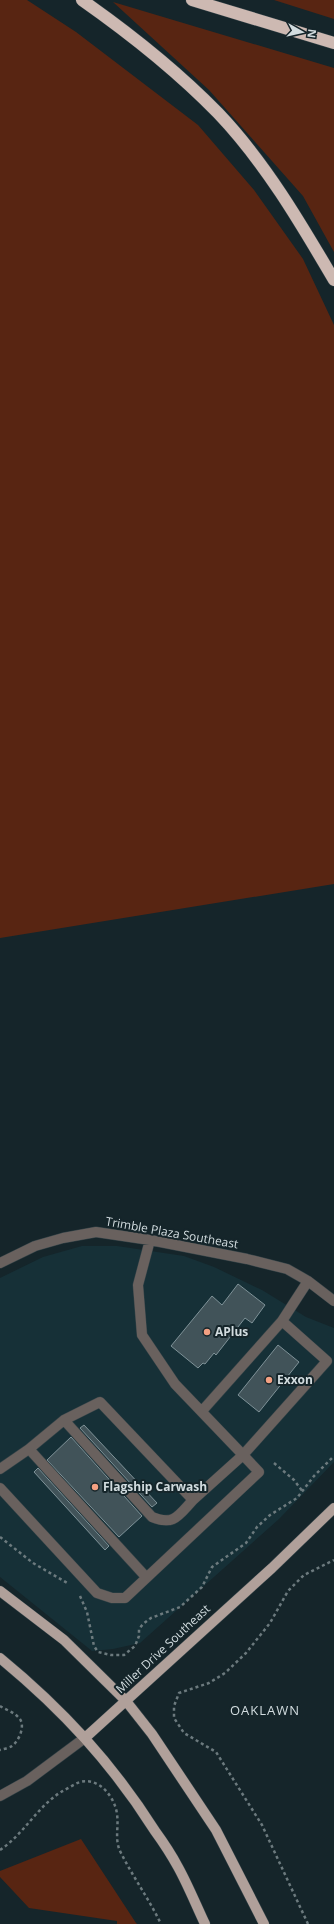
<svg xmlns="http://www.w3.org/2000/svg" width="334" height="1924" viewBox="0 0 334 1924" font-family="'Open Sans',sans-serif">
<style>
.built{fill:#163037}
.green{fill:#582512}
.building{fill:#415359;stroke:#7f9298}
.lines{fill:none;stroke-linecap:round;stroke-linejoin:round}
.minor-casing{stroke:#334247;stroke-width:11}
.major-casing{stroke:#334247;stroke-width:11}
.highway-casing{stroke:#334247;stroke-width:13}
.path{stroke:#6c7a7e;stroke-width:2.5;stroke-dasharray:3 3;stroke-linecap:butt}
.minor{stroke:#69615e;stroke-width:10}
.major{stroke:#b0a09a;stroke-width:10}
.highway{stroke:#cdb9b2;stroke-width:12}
.poi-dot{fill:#f3a082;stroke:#15252a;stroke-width:1.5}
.labels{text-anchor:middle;stroke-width:4;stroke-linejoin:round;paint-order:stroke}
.street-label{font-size:12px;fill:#d2dcdf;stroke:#15252a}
.poi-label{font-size:12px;font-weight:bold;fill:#d2dcdf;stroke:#15252a;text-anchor:start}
.neighbourhood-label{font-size:13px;letter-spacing:1px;fill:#d2dcdf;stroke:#15252a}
</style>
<rect width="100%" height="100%" fill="#15252a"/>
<path class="built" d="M 82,1246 L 117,1246 L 184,1256 L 214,1267 L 262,1290 L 306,1317 L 334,1328 L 334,1462 L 279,1519 L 140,1643 L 113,1649 L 92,1651 L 0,1577 L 0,1278 L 43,1257 Z"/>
<path class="green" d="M 0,0 L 27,0 L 76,32 L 198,125 L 254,190 L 303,259 L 334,325 L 334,884 L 0,938 Z
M 274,0 L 334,0 L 334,19 Z
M 113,2 L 334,68 L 334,252 L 303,196 L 209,90 Z
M 81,1839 L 136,1923 L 137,1924 L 117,1924 L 117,1921 L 29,1908 L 0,1877 L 0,1871 Z"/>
<path class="building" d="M 238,1284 L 265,1305 L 252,1323 L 245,1318 L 216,1355 L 214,1353 L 205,1364 L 203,1363 L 198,1368 L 171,1346 L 212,1296 L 222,1305 Z
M 278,1345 L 299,1362 L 259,1412 L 238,1395 Z
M 84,1425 L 157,1503 L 152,1507 L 80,1428 Z
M 71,1437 L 142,1516 L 119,1537 L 47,1460 Z
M 38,1468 L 109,1546 L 105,1550 L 34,1472 Z"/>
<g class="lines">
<defs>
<path id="minor" d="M 150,1240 L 138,1285 L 142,1335 L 175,1384 L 243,1455 L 327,1361 L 282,1321 L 308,1281
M 0,1263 L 35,1246 L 63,1238 L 96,1232 L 150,1240 L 247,1259 L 287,1269 L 308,1281 L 334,1301
M 202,1411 L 282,1321
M 64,1420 L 152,1517 C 174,1526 178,1516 193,1500
M 29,1449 L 146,1577
M 0,1469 L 29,1449 L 64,1420 L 100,1402 L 193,1500 L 243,1455 L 259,1472 L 125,1598 L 112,1598 L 97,1593 L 0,1488
M 0,1796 L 27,1781 L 86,1737"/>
<path id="major" d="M 0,1591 L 64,1640 L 126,1701 L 152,1734 L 216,1830 L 264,1924
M 0,1658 C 62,1709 112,1763 155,1831 C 163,1842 171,1854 178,1867 C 188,1885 196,1905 205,1924
M 86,1737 L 272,1568 L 334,1508"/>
<path id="highway" d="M 82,0 C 129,33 177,71 218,113 C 264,161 300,222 334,280
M 192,0 L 334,43"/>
</defs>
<use href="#minor" class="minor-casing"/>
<use href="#major" class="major-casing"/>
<use href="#highway" class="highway-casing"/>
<path class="path" d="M 274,1463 L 294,1480 L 303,1492
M 0,1537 L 33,1563 L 69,1584
M 80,1596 L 87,1612 L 94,1646 L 98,1652 L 111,1655 L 124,1655 L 135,1646 L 139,1636 L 139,1629 L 143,1624 L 151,1618 L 180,1607 L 202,1587 L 212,1567 L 246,1543 L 257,1527 L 270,1515 L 297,1498 L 314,1476 L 334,1456
M 0,1706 C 6,1710 14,1712 19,1718 C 26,1725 19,1741 12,1746 C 9,1748 4,1749 0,1750
M 0,1850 C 24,1834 37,1807 61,1792 C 67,1789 74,1784 80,1782 C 100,1777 115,1798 117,1814 C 119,1828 114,1840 121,1853 C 133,1877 149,1899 161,1924
M 308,1924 L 262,1825 L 216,1752 L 184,1733 L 174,1718 L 174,1706 L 179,1693 L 209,1683 L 225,1673 L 246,1653 L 270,1623 L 288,1591 L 304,1575 L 334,1560"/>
<use href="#minor" class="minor"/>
<use href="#major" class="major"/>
<use href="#highway" class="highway"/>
</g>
<g class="poi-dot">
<circle cx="207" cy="1332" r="4"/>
<circle cx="269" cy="1380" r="4"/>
<circle cx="95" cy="1487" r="4"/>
</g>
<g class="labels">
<g class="street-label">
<text transform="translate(172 1233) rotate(10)" y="4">Trimble Plaza Southeast</text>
<text transform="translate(163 1649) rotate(-43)" y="4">Miller Drive Southeast</text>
</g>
<g class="poi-label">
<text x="215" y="1336">APlus</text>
<text x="277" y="1384">Exxon</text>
<text x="103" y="1491">Flagship Carwash</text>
</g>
<g class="neighbourhood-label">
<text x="265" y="1715">OAKLAWN</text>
</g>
</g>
<g transform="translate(302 32) rotate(98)" stroke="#15252a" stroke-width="3" paint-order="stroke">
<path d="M0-3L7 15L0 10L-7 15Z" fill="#d2dcdf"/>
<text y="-6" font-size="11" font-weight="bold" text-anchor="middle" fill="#d2dcdf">N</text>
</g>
</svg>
